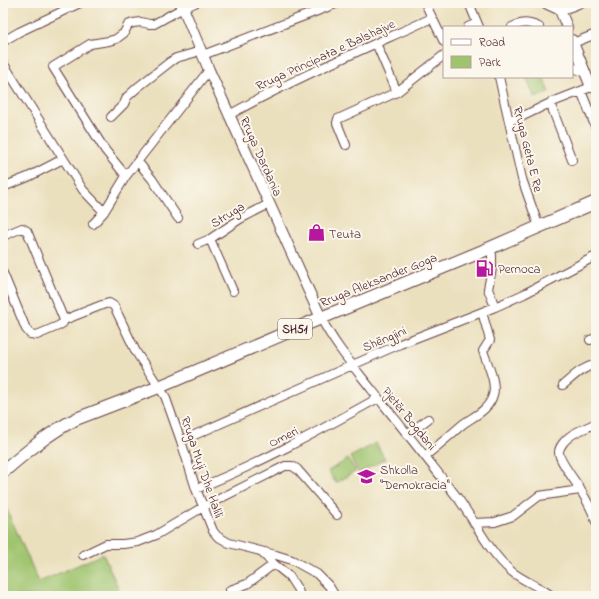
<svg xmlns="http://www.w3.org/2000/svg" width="599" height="599" viewBox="0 0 599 599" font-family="'Indie Flower',sans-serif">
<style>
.green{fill:#9fc46e;stroke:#74724c}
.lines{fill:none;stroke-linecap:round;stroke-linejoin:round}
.minor-casing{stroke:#623c41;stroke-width:10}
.tertiary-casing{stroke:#623c41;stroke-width:12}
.primary-casing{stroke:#623c41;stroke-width:14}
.minor{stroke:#fff;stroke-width:8}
.tertiary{stroke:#fff;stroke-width:10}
.primary{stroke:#fff;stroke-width:12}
.labels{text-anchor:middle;stroke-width:4;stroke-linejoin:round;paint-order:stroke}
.shield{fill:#fbf7ec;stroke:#7f6065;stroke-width:1}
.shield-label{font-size:12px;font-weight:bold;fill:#4a1f2b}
.street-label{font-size:13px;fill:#4a1f2b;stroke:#fbf7ec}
.poi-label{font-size:13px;fill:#4a1f2b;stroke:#fbf7ec;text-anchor:start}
</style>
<rect width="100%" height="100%" fill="#fbf7ec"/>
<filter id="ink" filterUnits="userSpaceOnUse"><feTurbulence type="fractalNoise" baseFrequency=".025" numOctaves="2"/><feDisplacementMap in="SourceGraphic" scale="8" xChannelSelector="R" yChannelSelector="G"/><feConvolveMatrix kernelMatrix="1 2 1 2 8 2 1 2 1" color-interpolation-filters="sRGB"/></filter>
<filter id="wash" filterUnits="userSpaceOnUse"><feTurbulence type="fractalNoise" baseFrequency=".012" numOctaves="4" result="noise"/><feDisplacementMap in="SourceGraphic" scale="16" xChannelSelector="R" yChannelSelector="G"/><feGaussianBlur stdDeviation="0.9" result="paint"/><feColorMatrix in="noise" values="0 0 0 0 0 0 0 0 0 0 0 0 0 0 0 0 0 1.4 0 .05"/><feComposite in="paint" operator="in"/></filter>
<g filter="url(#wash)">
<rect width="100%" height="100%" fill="#ebe0be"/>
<path class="green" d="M 526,77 L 543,77 L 549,92 L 535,98 Z
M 376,443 L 385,459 L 359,473 L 350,457 Z
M 348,459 L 356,471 L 336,483 L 328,471 Z
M 3,501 L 39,582 L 103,554 L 122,596 L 3,596 Z"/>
</g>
<g filter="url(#ink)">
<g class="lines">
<defs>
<path id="minor" d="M 425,3 L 444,42
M 469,3 L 479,27
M 543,3 L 560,11 L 581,3
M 468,27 L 477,23
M 512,27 C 523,22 527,22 539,27
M 3,42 L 7,39 L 19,32 L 80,3
M 572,42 L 573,43 L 596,34
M 376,43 L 397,92
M 203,55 L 338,3
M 3,63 L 83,190 L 104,212
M 572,67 L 585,73
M 499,77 L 522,179 L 539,227
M 581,91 L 596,128
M 550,103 L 572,160
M 229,115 C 295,78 364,49 432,18
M 111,117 L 124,104 L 127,97 L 138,87 L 170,62 L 176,58 L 194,53 L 200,49
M 509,119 L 517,119 L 550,103 L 591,87
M 346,145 L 337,123 L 338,119 L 397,92 L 444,55
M 138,162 L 152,179 L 178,218
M 126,176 L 105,150 L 53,67 L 90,44 L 109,41 L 116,39 L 124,33 L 128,25 L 133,23 L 141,22 L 149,24 L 154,24 L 183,8 L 195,3
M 3,187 L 28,177 L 63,159
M 93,224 L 104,212 L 126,176 L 209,70
M 3,236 L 22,228 L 27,231 L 64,320
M 210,239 L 233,291
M 198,244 L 210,239 L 240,219 L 269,204
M 490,248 L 492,255 L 492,268 L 488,289 L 495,307
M 3,273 L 26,329 L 30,334 L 37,335 L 58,326 L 63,323 L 64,320 L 102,305 L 109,303 L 114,306 L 136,352 L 159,387 L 165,396 L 181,441 L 196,489 L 213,531 L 217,536 L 229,543 L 276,555 L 292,560 L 317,574 L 329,586 L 335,596
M 321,318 C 334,344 354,367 372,390 C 400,425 429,461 457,497 C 475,521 488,551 511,571 C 523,581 539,586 552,596
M 590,340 L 596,338
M 563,385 C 574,376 581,368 596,364
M 596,423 C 589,427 574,432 569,437 C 565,440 559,447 559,452 C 558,459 576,482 580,489 C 586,499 593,511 596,522
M 407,435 L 428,419
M 181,441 L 400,344 L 495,307 L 524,294 L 590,259 L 596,256
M 425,456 C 438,446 450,435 463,424 C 474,416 489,410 493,395 C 497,383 487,363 483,351 L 490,340 L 482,312
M 196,489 C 259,464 319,431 378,398
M 474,523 L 495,522 L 513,516 L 539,496 L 580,490
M 261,552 L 274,564 L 289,576 L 298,590 L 300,596
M 83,555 L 106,544 L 123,544 L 138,542 L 156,535 L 203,507 L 285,466 L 292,466 L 297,469 L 337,515
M 230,590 L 247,584 L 274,564"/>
<path id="tertiary" d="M 181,3 L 209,70 L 321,318
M 557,3 L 567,27
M 572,40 L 591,87 L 596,84"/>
<path id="primary" d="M 3,472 C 25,453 50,432 76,419 L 159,387 L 321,318 L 490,248 L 596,202"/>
</defs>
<use href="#minor" class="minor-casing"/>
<use href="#tertiary" class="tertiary-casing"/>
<use href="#primary" class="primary-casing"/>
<use href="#minor" class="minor"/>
<use href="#tertiary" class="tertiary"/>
<use href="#primary" class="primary"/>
</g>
</g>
<defs>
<symbol id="shop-bare" viewBox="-9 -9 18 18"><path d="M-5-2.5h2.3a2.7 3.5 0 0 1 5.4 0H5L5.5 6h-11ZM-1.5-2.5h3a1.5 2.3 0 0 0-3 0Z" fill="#b5179e" stroke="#fbf7ec" stroke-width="2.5" paint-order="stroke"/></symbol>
<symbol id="fuel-bare" viewBox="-9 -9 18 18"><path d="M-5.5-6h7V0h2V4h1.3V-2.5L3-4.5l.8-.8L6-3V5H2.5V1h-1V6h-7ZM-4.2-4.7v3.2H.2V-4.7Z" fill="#b5179e" stroke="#fbf7ec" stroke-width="2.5" paint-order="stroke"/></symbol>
<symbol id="school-bare" viewBox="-9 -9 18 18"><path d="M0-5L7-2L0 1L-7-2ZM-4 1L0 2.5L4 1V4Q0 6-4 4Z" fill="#b5179e" stroke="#fbf7ec" stroke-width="2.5" paint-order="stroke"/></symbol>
</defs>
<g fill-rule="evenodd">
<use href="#shop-bare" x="304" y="220" width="25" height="25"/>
<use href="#fuel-bare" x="472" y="256" width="25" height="25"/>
<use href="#school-bare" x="354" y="464" width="25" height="25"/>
</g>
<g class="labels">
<rect class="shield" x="278" y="319" width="34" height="20" rx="3"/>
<g class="shield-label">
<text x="295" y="333">SH51</text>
</g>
<g class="street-label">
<text transform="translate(325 54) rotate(-25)" y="5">Rruga Principata e Balshajve</text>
<text transform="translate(529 149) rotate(76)" y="5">Rruga Geta E Re</text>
<text transform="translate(262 156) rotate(66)" y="5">Rruga Dardania</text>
<text transform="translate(227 214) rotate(-32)" y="5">Struga</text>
<text transform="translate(378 279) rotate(-22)" y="5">Rruga Aleksander Goga</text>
<text transform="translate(384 338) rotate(-23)" y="5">Shëngjini</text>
<text transform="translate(410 418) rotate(51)" y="5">Pjetër Bogdani</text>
<text transform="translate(283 436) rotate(-26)" y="5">Omeri</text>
<text transform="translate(203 467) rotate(71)" y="5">Rruga Muji Dhe Halili</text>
</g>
<g class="poi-label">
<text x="329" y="238">Teuta</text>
<text x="498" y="273">Pernoca</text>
<text x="380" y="474">Shkolla<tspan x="380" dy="15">"Demokracia"</tspan></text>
</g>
</g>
<rect width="599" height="599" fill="none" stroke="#fbf7ec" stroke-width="16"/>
<rect x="443" y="26" width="130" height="52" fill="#fbf7ec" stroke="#b4a19f"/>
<rect x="451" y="39" width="20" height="6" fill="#ffffff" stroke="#b4a19f"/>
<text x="479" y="46" font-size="12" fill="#4a1f2b">Road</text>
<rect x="451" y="56" width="20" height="12" fill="#9fc46e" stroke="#b4a19f"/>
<text x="479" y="66" font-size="12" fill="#4a1f2b">Park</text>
</svg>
